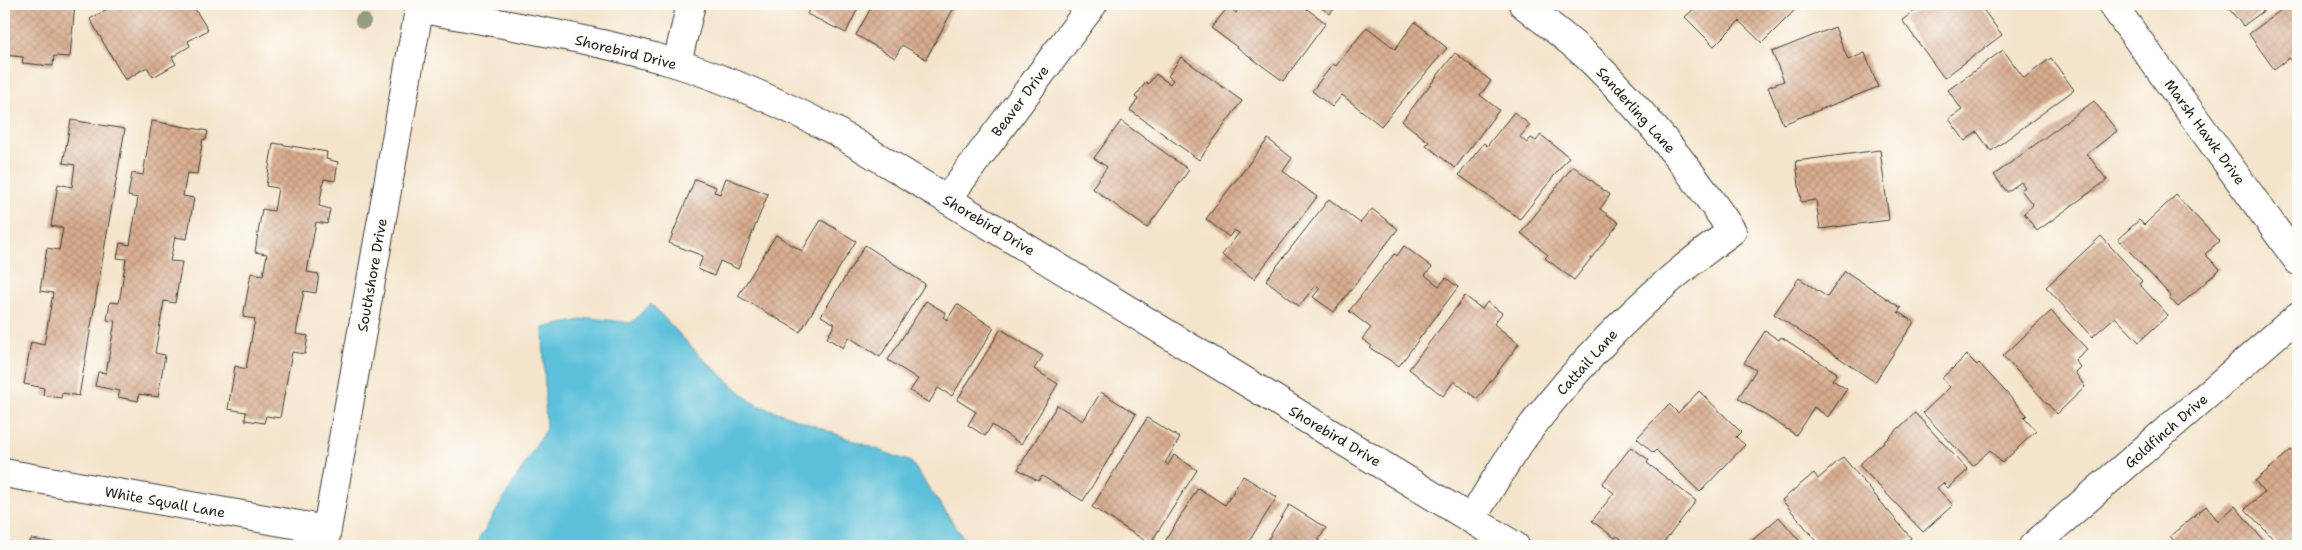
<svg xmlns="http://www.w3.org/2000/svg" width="2302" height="550" viewBox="0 0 2302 550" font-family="'Shantell Sans',sans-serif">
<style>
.water{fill:#5cc0da;stroke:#3c6e7b}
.building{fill:url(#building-cross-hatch)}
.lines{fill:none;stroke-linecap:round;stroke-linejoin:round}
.minor-casing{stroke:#3c3a36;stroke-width:30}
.minor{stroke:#fff;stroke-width:28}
.tree{fill:#959b80}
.labels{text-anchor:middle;stroke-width:4;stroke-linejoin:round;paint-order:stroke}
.street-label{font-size:14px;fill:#1c1c1c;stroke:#fdfcf7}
</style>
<defs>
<pattern id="building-cross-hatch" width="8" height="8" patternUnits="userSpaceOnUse" patternTransform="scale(1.25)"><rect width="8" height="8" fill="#d7ac8e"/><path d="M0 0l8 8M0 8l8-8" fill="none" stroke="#b8937a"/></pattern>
</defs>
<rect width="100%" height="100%" fill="#fdfcf7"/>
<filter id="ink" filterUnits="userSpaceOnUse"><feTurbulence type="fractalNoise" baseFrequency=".02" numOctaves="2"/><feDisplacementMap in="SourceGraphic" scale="10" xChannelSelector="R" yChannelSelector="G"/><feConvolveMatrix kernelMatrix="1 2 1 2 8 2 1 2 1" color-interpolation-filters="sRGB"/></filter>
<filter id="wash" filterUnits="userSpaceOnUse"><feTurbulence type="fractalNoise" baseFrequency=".0096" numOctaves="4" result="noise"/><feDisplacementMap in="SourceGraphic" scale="20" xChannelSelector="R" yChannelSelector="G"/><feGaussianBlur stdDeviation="1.12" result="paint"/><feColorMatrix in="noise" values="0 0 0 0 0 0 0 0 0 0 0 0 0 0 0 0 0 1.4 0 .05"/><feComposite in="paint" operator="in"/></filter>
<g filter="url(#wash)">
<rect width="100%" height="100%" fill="#f4e4cb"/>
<path class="water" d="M 651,304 L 701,357 L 753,403 L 911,462 L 969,546 L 475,546 L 546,429 L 543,328 L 591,318 L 631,323 Z"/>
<g id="blocks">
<path class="building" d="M 4,4 L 75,4 L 70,57 L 54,56 L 53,66 L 22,63 L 23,57 L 4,55 Z
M 116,4 L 192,4 L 208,30 L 188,41 L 190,46 L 172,57 L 176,64 L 153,77 L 147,67 L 125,80 L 90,19 Z
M 812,4 L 860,4 L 846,33 L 807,14 Z
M 873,4 L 956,4 L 926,59 L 902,45 L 895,58 L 856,35 Z
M 1231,4 L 1300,4 L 1326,23 L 1283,81 L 1211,28 L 1228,7 L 1236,13 L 1238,9 Z
M 1316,4 L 1338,4 L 1330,14 Z
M 1699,4 L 1801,4 L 1762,43 L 1739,21 L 1714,46 L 1685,17 Z
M 1925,4 L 1989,4 L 1982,8 L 2002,35 L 1944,78 L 1902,20 Z
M 2225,4 L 2273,4 L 2243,26 Z
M 2289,4 L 2298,4 L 2298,69 L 2289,58 L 2274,69 L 2249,34 Z
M 1415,22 L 1447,48 L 1381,126 L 1342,95 L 1332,107 L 1312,91 L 1333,64 L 1336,66 L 1367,27 L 1395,49 Z
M 1835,27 L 1848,60 L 1865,53 L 1878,87 L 1783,124 L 1768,87 L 1784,81 L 1772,52 Z
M 2003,50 L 2024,78 L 2051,58 L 2074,90 L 1991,151 L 1977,132 L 1965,141 L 1949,119 L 1962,110 L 1948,90 Z
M 1455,53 L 1491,81 L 1480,95 L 1499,110 L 1455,168 L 1426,145 L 1429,142 L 1402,121 Z
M 1181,57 L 1242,101 L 1199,160 L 1130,110 L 1138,99 L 1135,97 L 1146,82 L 1148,84 L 1156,74 L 1170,84 L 1173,80 L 1168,76 Z
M 2094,101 L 2117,131 L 2087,154 L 2107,180 L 2037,231 L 2024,213 L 2033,205 L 2021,190 L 2025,187 L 2021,182 L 2007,192 L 1994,175 Z
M 1514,112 L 1530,125 L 1520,137 L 1527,143 L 1531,138 L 1536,141 L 1541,135 L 1569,157 L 1520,219 L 1459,175 L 1484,143 L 1487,146 Z
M 71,120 L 125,129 L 79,396 L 62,393 L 61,398 L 43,395 L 44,388 L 24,384 L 31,342 L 44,345 L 53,293 L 40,291 L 47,248 L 59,250 L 63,228 L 51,226 L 58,184 L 72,187 L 75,165 L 63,163 Z
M 152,121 L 208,131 L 206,140 L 203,139 L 197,174 L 187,173 L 183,196 L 194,198 L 187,239 L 175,237 L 170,261 L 182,262 L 175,303 L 164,301 L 155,353 L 165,355 L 158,397 L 139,394 L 138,401 L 118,397 L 120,391 L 95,386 L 98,372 L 106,373 L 115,321 L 107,320 L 110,302 L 119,303 L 126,259 L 117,258 L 120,243 L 130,245 L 138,198 L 128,196 L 132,173 L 143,175 Z
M 1121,121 L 1189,170 L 1147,228 L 1092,188 L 1107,167 L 1094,158 Z
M 1268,139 L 1292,158 L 1283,171 L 1317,197 L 1254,279 L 1222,255 L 1239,233 L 1234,230 L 1229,237 L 1206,219 Z
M 273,143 L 327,152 L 326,159 L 338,162 L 335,181 L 324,179 L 319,206 L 330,209 L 327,224 L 316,222 L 307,272 L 319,274 L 316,293 L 304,291 L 296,334 L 308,336 L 305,354 L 292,352 L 280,418 L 266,416 L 264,423 L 245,420 L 246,412 L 228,409 L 235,366 L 246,369 L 255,319 L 243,317 L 251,273 L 263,275 L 267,254 L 255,252 L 262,209 L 274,211 L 278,188 L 266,186 Z
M 1880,150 L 1889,220 L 1820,229 L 1816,200 L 1801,202 L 1796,161 Z
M 1573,166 L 1610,195 L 1600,209 L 1619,223 L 1574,280 L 1545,258 L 1548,255 L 1521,233 Z
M 726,178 L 768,194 L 738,269 L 720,261 L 714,276 L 698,269 L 703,256 L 669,243 L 695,179 L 716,187 L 714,192 L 720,194 Z
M 2176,195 L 2219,241 L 2205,254 L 2220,269 L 2178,307 L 2169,297 L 2170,295 L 2118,239 L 2139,220 L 2144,225 Z
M 1329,199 L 1360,223 L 1372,209 L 1398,229 L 1334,312 L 1313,297 L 1320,288 L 1316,285 L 1299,306 L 1266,280 Z
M 821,220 L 856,241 L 800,332 L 738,296 L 776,235 L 802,251 Z
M 2101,236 L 2142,281 L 2139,284 L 2168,315 L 2139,342 L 2115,317 L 2092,337 L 2046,287 Z
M 865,245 L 925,284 L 880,357 L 849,337 L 843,348 L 827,338 L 835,324 L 821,316 Z
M 1404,246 L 1432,267 L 1425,275 L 1439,286 L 1446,278 L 1458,287 L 1399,366 L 1370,348 L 1372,346 L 1362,339 L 1371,328 L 1349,311 L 1394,254 L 1397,256 Z
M 1845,271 L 1901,308 L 1898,312 L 1914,322 L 1875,382 L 1774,314 L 1799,278 L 1827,297 Z
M 1465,296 L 1482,309 L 1487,302 L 1502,313 L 1494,324 L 1519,344 L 1477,399 L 1454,381 L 1443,396 L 1409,369 Z
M 926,301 L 946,313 L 943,317 L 947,320 L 957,304 L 994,328 L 952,396 L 938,388 L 929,403 L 910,391 L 918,379 L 888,360 Z
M 2051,311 L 2087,349 L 2075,360 L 2080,367 L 2075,372 L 2085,387 L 2057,414 L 2003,356 Z
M 1001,329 L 1043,356 L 1034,369 L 1058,384 L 1021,444 L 992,425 L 985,436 L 968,425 L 976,412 L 957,400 Z
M 1765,331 L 1779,340 L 1781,337 L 1837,373 L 1832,380 L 1847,389 L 1828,417 L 1814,407 L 1796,435 L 1738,398 L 1756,370 L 1744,363 Z
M 1967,355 L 1977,365 L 1979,363 L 2027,415 L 2024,418 L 2036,431 L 2002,463 L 1990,450 L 1973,466 L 1923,413 L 1950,387 L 1942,378 Z
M 1699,391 L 1741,432 L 1736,437 L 1745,445 L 1700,492 L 1656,450 L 1653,453 L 1637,438 L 1669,404 L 1678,413 Z
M 1101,392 L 1136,414 L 1083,501 L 1042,476 L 1038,481 L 1018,469 L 1057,405 L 1083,421 Z
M 1915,413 L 1968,470 L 1948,488 L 1943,483 L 1937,488 L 1953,505 L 1923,532 L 1859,465 Z
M 1147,418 L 1180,438 L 1165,463 L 1168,465 L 1174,455 L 1197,470 L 1150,544 L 1092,507 Z
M 1631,447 L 1649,460 L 1647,463 L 1696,501 L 1661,546 L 1630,546 L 1617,536 L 1615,538 L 1592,521 L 1614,493 L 1602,484 Z
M 2291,450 L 2298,459 L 2298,546 L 2280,546 L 2245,509 L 2264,492 L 2255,481 Z
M 1843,457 L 1911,538 L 1902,546 L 1821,546 L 1782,500 L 1814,473 L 1818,479 Z
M 1243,476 L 1277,497 L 1246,546 L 1162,546 L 1198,488 L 1225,505 Z
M 1289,505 L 1326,528 L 1318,541 L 1324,545 L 1326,541 L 1334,546 L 1264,546 Z
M 2206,506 L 2218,521 L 2235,506 L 2268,546 L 2178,546 L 2170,536 Z
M 1779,517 L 1804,546 L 1746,546 Z
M 31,539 L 70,545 L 70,546 L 29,546 Z
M 4,541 L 26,545 L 26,546 L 4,546 Z"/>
</g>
</g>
<g filter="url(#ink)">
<use href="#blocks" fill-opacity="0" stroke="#3c3a36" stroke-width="1"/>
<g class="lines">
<defs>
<path id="minor" d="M 2112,4 L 2298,261
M 419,8 C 504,25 592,38 675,63 C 731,80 783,105 835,131 L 1515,546
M 677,63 L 691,4
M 947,199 L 1093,4
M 4,473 L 327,530
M 1471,519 C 1490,490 1507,458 1529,430 C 1587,353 1654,287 1732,231 C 1690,169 1644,112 1591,60 C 1570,40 1545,22 1523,4
M 324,546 L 420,4
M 2033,546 L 2298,316"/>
</defs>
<use href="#minor" class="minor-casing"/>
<use href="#minor" class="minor"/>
</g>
<circle class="tree" cx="363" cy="21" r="8"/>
</g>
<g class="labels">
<g class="street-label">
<text transform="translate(626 52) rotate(14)" y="5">Shorebird Drive</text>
<text transform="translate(1020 101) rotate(-53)" y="5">Beaver Drive</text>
<text transform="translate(1636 110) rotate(48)" y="5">Sanderling Lane</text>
<text transform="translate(2205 132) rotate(54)" y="5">Marsh Hawk Drive</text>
<text transform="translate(989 225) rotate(31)" y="5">Shorebird Drive</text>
<text transform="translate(372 275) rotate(-80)" y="5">Southshore Drive</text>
<text transform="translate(1587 362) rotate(-48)" y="5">Cattail Lane</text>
<text transform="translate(2166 431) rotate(-41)" y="5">Goldfinch Drive</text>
<text transform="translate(1335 436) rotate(31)" y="5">Shorebird Drive</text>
<text transform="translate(165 502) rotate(10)" y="5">White Squall Lane</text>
</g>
</g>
<rect width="2302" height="550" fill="none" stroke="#fdfcf7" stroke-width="20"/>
</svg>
